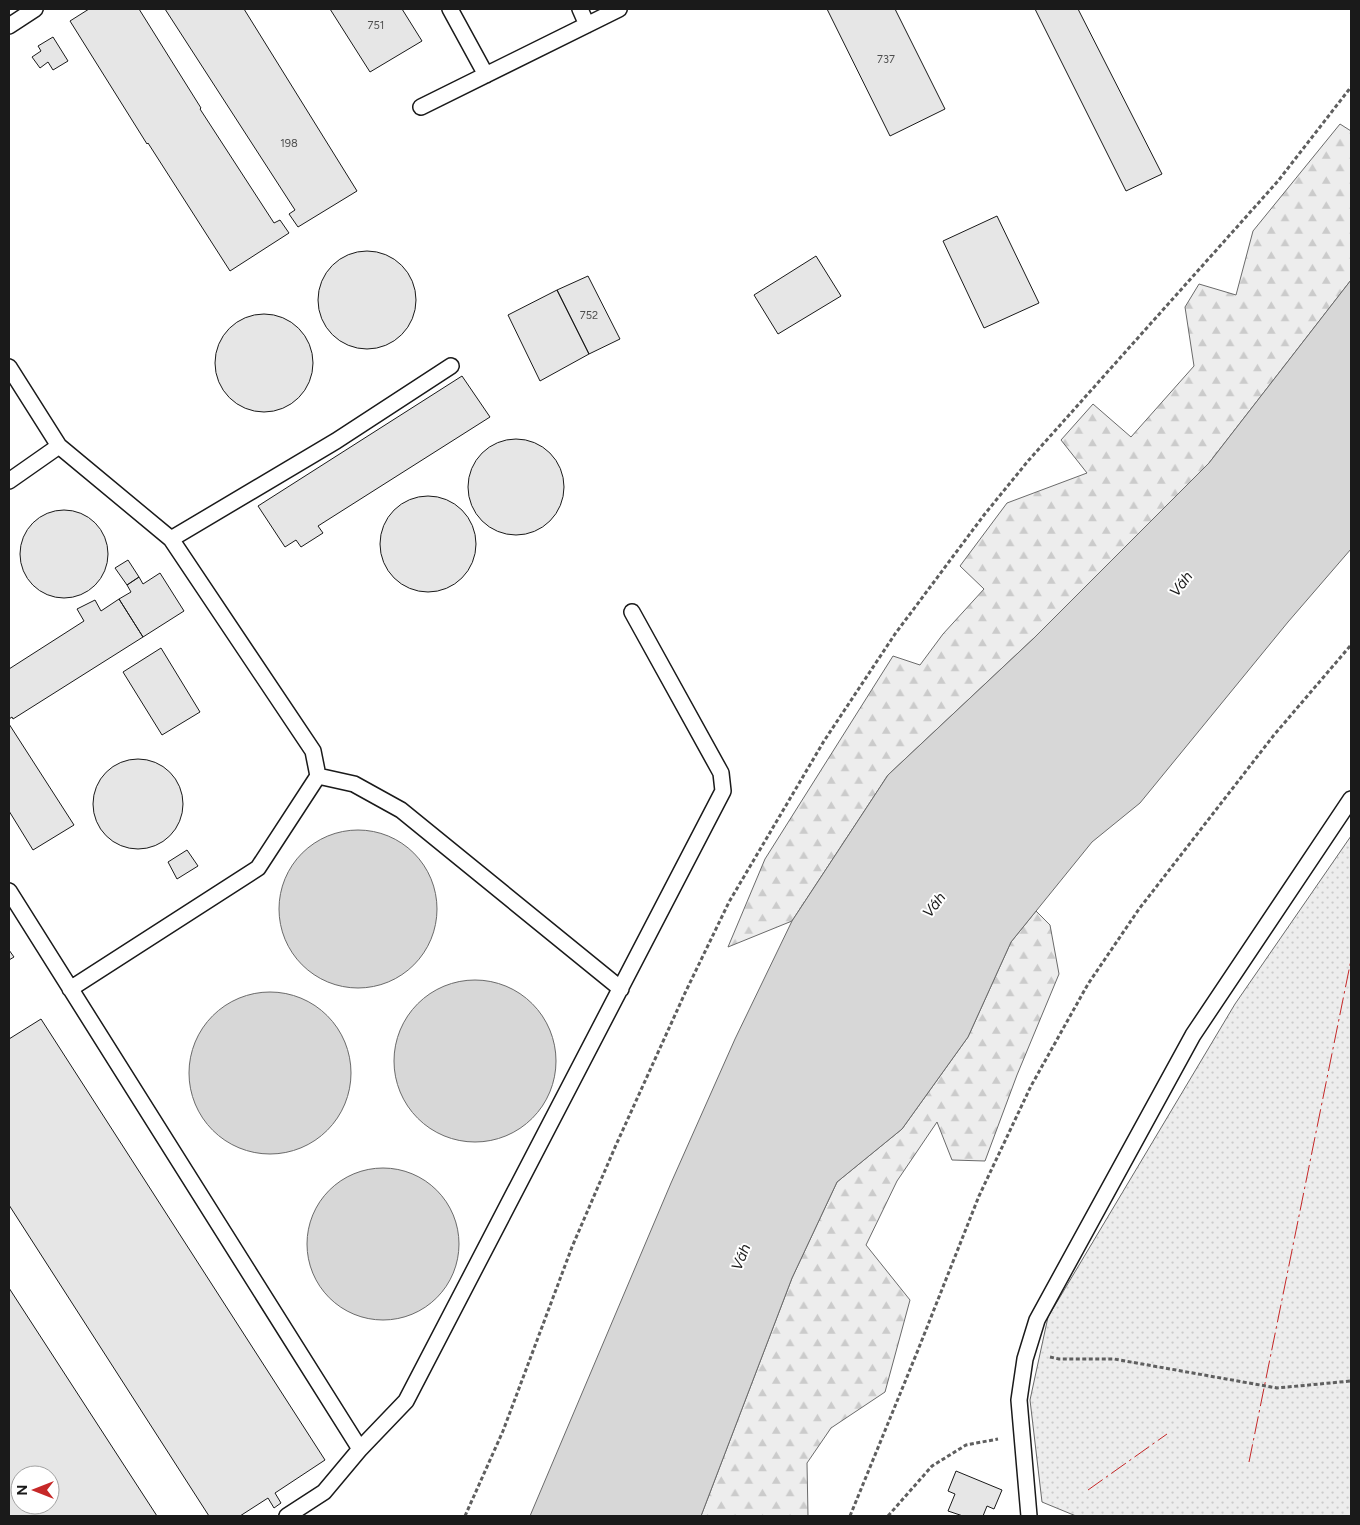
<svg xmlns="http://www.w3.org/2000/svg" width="1360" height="1525" viewBox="0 0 1360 1525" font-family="Figtree,sans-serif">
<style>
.grass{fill:url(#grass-dots);stroke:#6a6a6a}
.forest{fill:url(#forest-firs);stroke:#6a6a6a}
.water{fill:#d7d7d7;stroke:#6a6a6a}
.building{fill:#e6e6e6;stroke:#1a1a1a;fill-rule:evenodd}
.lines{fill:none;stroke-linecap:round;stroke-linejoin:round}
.lane-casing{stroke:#1a1a1a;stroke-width:18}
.path{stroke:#5f5f5f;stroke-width:3;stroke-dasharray:4 2.5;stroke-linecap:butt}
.lane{stroke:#fff;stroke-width:15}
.power{stroke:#c62828;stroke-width:1;stroke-dasharray:18 4 2.5 4;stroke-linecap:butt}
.labels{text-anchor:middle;stroke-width:4;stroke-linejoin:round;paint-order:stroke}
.number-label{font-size:11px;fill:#4d4d4d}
.water-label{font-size:15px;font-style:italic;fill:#1a1a1a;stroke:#fff}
</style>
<defs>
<pattern id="grass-dots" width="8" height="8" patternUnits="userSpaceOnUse" patternTransform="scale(1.25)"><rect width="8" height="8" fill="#ededed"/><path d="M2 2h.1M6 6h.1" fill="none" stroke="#cbcbcb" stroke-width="1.8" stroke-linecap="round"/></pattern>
<pattern id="forest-firs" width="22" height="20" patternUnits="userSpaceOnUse" patternTransform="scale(1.25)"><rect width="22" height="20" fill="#ededed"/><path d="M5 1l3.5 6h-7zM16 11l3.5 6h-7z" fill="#cbcbcb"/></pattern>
</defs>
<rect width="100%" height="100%" fill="#fff"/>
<path class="grass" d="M 1351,836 L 1351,1516 L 1076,1516 L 1042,1502 L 1030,1400 L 1048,1317 L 1235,1004 Z"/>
<path class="forest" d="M 1340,124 L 1351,131 L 1351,280 L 1209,463 L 1034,638 L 888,775 L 792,921 L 728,947 L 765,859 L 893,656 L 920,665 L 943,634 L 984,589 L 960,566 L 1007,503 L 1087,473 L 1061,440 L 1093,404 L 1131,437 L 1194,366 L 1185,307 L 1199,284 L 1236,295 L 1253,231 Z
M 1036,911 L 1050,925 L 1059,974 L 1017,1075 L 985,1161 L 952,1160 L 937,1122 L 897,1181 L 866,1245 L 910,1300 L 885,1392 L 831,1428 L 807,1463 L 808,1516 L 701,1516 L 792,1278 L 837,1182 L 902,1129 L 968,1037 L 1011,942 Z"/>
<path class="water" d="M 1351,280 L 1351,549 L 1288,622 L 1140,803 L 1092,842 L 1011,942 L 968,1037 L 902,1129 L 837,1182 L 792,1278 L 701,1516 L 530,1516 L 671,1183 L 735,1039 L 792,921 L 888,775 L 1034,638 L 1209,463 Z
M279 909a79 79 0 1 1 158 0a79 79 0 1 1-158 0Z
M394 1061a81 81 0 1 1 162 0a81 81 0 1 1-162 0Z
M189 1073a81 81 0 1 1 162 0a81 81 0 1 1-162 0Z
M307 1244a76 76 0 1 1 152 0a76 76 0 1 1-152 0Z"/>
<path class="building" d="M 89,9 L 139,9 L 201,108 L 200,109 L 274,223 L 280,220 L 289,233 L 230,271 L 148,143 L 147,144 L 70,21 Z
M 165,9 L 244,9 L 357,191 L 298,227 L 289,214 L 295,210 Z
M 330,9 L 402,9 L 422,41 L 370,72 Z
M 827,9 L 895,9 L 945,109 L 890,136 Z
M 1035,9 L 1078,9 L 1162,174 L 1126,191 Z
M 53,37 L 68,61 L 53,70 L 48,62 L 40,68 L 32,57 L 41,51 L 38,46 Z
M 997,216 L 1039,303 L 984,328 L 943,241 Z
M318 300a49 49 0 1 1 98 0a49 49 0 1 1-98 0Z
M 816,256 L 841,296 L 778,334 L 754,295 Z
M 588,276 L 620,339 L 589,354 L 557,290 Z
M 557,290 L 589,354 L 540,381 L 508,315 Z
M215 363a49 49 0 1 1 98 0a49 49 0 1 1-98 0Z
M 462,376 L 490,417 L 318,526 L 323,533 L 301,547 L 296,540 L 285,547 L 258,506 Z
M468 487a48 48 0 1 1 96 0a48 48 0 1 1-96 0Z
M380 544a48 48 0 1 1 96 0a48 48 0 1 1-96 0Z
M20 554a44 44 0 1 1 88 0a44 44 0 1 1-88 0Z
M 128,560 L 139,577 L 127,585 L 115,568 Z
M 160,573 L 184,611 L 143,637 L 119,599 L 131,592 L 127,585 L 139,577 L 143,584 Z
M 119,599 L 143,637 L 13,719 L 12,717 L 9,719 L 9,669 L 84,621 L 77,609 L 95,600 L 101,611 Z
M 161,648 L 200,712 L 162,735 L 123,672 Z
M 9,724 L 74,825 L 33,850 L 9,811 Z
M93 804a45 45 0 1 1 90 0a45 45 0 1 1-90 0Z
M 187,850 L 198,866 L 177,879 L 168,862 Z
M 9,950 L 14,957 L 9,960 Z
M 41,1019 L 325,1460 L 275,1493 L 281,1503 L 274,1508 L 268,1498 L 240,1516 L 209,1516 L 9,1205 L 9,1039 Z
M 9,1288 L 157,1516 L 9,1516 ZM 20,1475 L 50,1475 L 50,1505 L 20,1505 Z
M 956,1471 L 1002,1490 L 994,1509 L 987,1506 L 983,1516 L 963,1516 L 948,1511 L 955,1494 L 948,1491 Z"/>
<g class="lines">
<defs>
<path id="lane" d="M 450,9 L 486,75
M 580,9 L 587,25
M 9,26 L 35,9
M 421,107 L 619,9
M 9,367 L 59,446 L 9,481
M 59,446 L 171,539 L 313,751 L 318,776 L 258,868 L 70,989
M 171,539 L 336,441 L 451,366
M 318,776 L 354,784 L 401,810 L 621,989
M 9,891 L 360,1449
M 287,1516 L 324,1492 L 360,1449 L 406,1401 L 723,791 L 721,773 L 632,612
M 1029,1516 L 1019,1400 L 1025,1359 L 1037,1320 L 1193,1035 L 1351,799"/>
</defs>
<use href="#lane" class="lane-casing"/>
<path class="path" d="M 1050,1357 L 1059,1359 L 1114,1359 L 1277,1388 L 1351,1381
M 465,1516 L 503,1431 L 572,1247 L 616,1145 L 685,993 L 729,902 L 824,741 L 895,634 L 984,515 L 1028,461 L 1278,181 L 1351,87
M 850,1516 L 918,1350 L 979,1196 L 1031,1086 L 1088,984 L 1139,909 L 1274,735 L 1351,645
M 888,1516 L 932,1466 L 966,1445 L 998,1439"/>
<use href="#lane" class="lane"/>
<path class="power" d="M 1249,1462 L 1351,960
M 1088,1490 L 1167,1434"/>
</g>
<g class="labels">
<g class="number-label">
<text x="376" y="29">751</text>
<text x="886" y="63">737</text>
<text x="289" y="147">198</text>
<text x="589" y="319">752</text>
</g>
<g class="water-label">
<text transform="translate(1181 584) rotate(-52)" y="5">Váh</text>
<text transform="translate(934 905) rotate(-52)" y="5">Váh</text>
<text transform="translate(741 1257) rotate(-68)" y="5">Váh</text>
</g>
</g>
<rect width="1360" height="1525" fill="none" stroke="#1a1a1a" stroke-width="20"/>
<g transform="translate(35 1490) rotate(270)"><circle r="24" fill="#ffffff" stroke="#a3a3a3"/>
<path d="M0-4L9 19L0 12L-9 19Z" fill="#c62828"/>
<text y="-8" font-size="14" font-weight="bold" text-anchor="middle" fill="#1a1a1a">N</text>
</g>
</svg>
